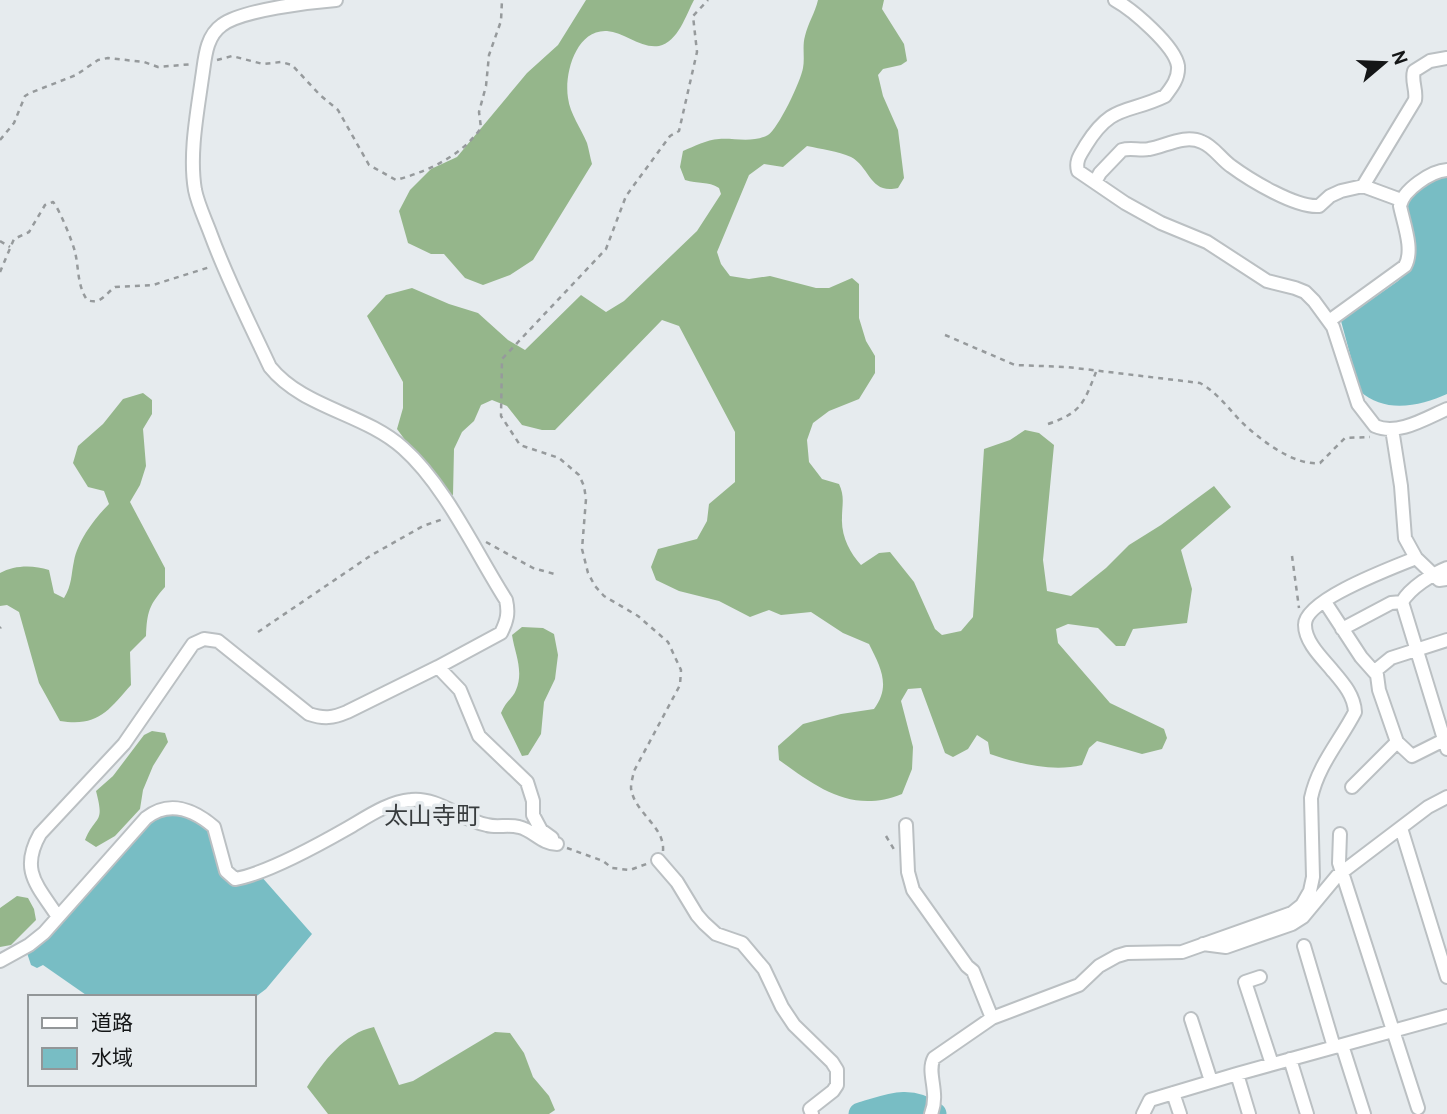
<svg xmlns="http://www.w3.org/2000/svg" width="1447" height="1114" viewBox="0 0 1447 1114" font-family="Overpass,'Noto Sans JP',sans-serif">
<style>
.forest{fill:#95b68b}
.water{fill:#78bdc4}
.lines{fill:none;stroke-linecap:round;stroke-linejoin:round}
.river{stroke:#78bdc4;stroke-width:23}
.minor-casing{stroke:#bbc0c3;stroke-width:16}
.path{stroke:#969a9c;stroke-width:2.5;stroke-dasharray:5 5;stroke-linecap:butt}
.minor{stroke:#fff;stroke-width:12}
.labels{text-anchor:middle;stroke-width:7;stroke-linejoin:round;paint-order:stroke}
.quarter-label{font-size:24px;fill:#383c3e;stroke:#e6ebee}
</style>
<rect width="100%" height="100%" fill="#e6ebee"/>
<path class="forest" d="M 586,0 L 694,0 C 686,15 678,42 659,46 C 641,49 624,32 607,31 C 576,29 564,74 568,98 C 570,114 581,128 587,143 C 589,150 590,157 592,164 L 533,260 L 510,275 L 483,285 L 465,278 L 444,254 L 431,254 L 408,243 L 399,211 L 410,190 L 431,169 L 457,157 L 527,73 L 558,45 Z
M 818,0 L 884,0 L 882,9 L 904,44 L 907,61 L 901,65 L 883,69 L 878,75 L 883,96 L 898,130 L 904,178 L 898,188 C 870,195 870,167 851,157 C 838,151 821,149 807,146 L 783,167 L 764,164 L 749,175 L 717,252 L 721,264 L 730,276 L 749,279 L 770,276 L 816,288 L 829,288 L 852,278 L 859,284 L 859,318 L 866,341 L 875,356 L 875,373 L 859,399 L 829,411 L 813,423 L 807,440 L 809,462 L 822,479 L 839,484 C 845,497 842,504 842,518 C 841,536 850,553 861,565 L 879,553 L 890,552 L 914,582 L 935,629 L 942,635 L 961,631 L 973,617 L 984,449 L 1010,440 L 1025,430 L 1039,433 L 1054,445 L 1043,560 L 1047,591 L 1071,596 L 1106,568 L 1129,545 L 1161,525 L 1214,486 L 1231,507 L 1181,550 L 1192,589 L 1187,623 L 1133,629 L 1125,646 L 1116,646 L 1098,628 L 1068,624 L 1056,629 L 1058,643 L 1110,703 L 1164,729 L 1167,738 L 1162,749 L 1142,754 L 1097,741 L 1089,748 L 1082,765 C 1053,772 1019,764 990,754 L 988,742 L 977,735 L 968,749 L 953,757 L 945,753 L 921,688 L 908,689 L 901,701 L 913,747 L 912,769 L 902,794 C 852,814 818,788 779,760 L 778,746 L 803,724 L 841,714 L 874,709 C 891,686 881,668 869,644 L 843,633 L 811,612 L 781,615 L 769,610 L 750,617 L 719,601 L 679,591 L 656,580 L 651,567 L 658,549 L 697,539 L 707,521 L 709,504 L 735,482 L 735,432 L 679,326 L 662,320 L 555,430 L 542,430 L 522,425 L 507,406 L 492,400 L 481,405 L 474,421 L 462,432 L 454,449 L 453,495 L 444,493 L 397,429 L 403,408 L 403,382 L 367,316 L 386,295 L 412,288 L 449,304 L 478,313 L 508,340 L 525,350 L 581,295 L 606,312 L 624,301 L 697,231 L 721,194 L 719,188 C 708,181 698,184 685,180 L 680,167 L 683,151 C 695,146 706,140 719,139 C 735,138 753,143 768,135 C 778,129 801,81 803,68 C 805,58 802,46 805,36 C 808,23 815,13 818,0 Z
M 143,393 L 152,400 L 152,414 L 143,429 L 146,466 L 140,485 L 130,502 L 165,568 L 165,587 C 149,605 147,612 146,636 L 130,652 L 131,685 C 108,711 98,727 60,721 L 39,683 L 19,612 L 7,605 L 0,606 L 0,573 C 15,565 33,565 49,570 L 54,593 L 64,598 C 72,585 71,575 74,561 C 78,540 95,518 109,504 L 104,491 L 88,487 L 73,463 L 78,446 L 103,424 L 123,399 Z
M 522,627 L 543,628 L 554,634 L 558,655 L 555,679 L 544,702 L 541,734 L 528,755 L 522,756 L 501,713 C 506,701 513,698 516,690 C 524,671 515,654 512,635 Z
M 152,731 L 165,733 L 168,742 L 153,766 L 143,790 L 140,809 L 115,836 L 96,847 L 85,840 C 96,814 105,825 96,791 L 113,776 L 144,735 Z
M 17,896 L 28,898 L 34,909 L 36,920 L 11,945 L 0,947 L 0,908 Z
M 374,1027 L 399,1085 L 413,1081 L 495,1032 L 510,1033 L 524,1053 L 533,1077 L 549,1096 L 555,1110 L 549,1114 L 328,1114 L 307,1087 C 323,1062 344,1033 374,1027 Z"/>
<path class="water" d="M 1447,176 L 1447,394 C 1421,406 1384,414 1360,391 L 1341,321 L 1398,281 L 1409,269 L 1408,202 C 1416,189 1433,181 1447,176 Z
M 168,813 L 187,817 L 209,830 L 223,878 L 235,885 L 260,875 L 312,934 L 266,989 L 254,998 L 89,997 L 43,965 L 37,968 L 31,965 L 27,953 L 50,935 L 148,824 L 161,815 Z"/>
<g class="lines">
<path class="river" d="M 860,1114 C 888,1106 909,1095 935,1114"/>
<defs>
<path id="minor" d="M 1115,0 C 1133,10 1175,46 1178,66 C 1179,78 1172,87 1165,96 C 1128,114 1112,103 1086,145 C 1081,154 1075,160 1078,171 L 1125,203 L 1161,223 L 1207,242 L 1267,281 L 1295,288 L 1305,292 L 1314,301 L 1333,327 L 1358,404 L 1375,426 C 1398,436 1426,418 1447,409
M 1095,182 L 1100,173 L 1122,150 C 1131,147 1140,151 1149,149 C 1166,146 1185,134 1202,142 C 1213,146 1221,159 1231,166 C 1250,180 1296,208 1319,206 L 1330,196 L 1341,191 L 1363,186 L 1415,100 C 1417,90 1411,81 1414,71 L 1430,61 L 1447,58
M 1363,186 L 1401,200
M 1329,321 L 1405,266 C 1414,250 1404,225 1400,206 C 1403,190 1431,171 1447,170
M 1392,429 L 1401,486 L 1405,538 L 1416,558 L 1439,580 L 1447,579
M 1447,568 C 1432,574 1410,588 1402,602 L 1447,749
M 1325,602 L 1361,657 L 1377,675 L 1379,690 L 1397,742 L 1412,756 L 1444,740
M 1342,629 L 1391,603 L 1402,602
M 438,667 L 460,690 L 479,736 L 527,782 L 533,801 L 533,815 L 541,830 L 552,838
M 1375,671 L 1391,658 L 1447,640
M 1352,787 L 1397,742
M 906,825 L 908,872 L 913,890 L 967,966 L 973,971 L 992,1018
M 1401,828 L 1447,977
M 1340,834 L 1339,863 L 1418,1108
M 658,860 L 677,882 L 697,915 L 704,923 L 716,934 L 742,943 L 764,969 L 782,1007 L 794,1025 L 832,1062 L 837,1070 L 837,1085 L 833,1091 L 810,1109 L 812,1114
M 58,917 C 38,886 19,871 40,834 L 124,744 L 193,644 L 204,639 L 218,641 L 309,714 C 324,719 333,718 347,712 L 438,667 L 501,633 C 507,621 509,613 506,600 C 476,553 445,485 403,448 C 364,413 303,408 270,367 C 250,324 228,281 211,235 C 206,221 198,205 195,190 C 189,155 197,114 202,78 C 205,60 205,37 222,25 C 242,10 310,2 336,0
M 1203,944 L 1226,947 L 1292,924 L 1303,917 L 1337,876 L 1428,807 L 1447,797
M 1304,946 L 1334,1047
M 0,961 L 29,945 L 44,933 L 146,818 C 169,800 193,809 214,827 L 226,871 L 235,879 C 265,874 320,844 348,828 C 367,817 388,802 411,800 C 438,797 461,820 487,825 C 497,828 508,824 519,827 C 533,830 542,844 557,844
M 1260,977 L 1245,982 L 1272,1064
M 1191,1019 L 1211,1081
M 1342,1045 L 1364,1114
M 1290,1059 L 1307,1114
M 1237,1074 L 1249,1114
M 1173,1093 L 1180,1114
M 931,1114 C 940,1092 926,1073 934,1058 L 992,1018 L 1079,985 L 1099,966 L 1117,956 L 1127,953 L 1182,952 L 1292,913 L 1302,905 L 1310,891 L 1313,877 L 1311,798 C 1318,765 1340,741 1355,712 C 1354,695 1343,683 1332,670 C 1322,658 1305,642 1305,625 C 1304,600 1394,567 1416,558
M 1143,1114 L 1150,1100 L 1237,1074 L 1447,1016"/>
</defs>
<use href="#minor" class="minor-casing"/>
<path class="path" d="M 217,60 L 232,56 L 263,64 L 281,62 L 292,65 L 320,95 L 338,110 L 369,165 L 396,180 C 429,171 461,156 481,128 L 479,112 L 486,86 L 489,55 L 501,21 L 502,0
M 0,140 L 14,123 L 25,96 L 30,93 L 76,75 L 98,60 L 108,58 L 144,62 L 158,67 L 193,64
M 0,241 L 10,247
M 0,272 L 14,239 L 29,232 L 45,205 L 53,202 C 59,208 73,243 75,252 C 79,268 77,285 87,300 C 101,305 105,294 115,287 L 153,285 L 210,267
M 945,335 L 1015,365 L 1067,367 L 1200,383 C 1220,394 1231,413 1248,428 C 1265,443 1296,466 1320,463 L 1345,438 L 1370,437
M 1048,424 C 1081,413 1084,403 1096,372
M 486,542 L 533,568 L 558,575
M 1292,556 L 1299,608
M 0,628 L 1,627
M 258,632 L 370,556 L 423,526 L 443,519
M 886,836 L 895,851
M 567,848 L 603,861 L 612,868 L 630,870 L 649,863
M 663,851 C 665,826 634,813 631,788 C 631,783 633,776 634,771 L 680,685 L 681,670 L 668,642 L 638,616 L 604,596 L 595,586 L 588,573 L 582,549 L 586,499 L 584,486 L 579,475 L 559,458 L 520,445 L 501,416 L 502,359 L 606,249 L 626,196 L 670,136 L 679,131 L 697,52 L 693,16 L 708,0"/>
<use href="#minor" class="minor"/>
</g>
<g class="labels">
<g class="quarter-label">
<text x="432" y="824">太山寺町</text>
</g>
</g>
<rect x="28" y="995" width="228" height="91" fill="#e6ebee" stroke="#929698" stroke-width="2"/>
<rect x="42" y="1018" width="35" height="10" fill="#ffffff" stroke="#929698" stroke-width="2"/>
<text x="91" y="1030" font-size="21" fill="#141617">道路</text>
<rect x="42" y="1048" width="35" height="21" fill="#78bdc4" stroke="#929698" stroke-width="2"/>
<text x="91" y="1065" font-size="21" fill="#141617">水域</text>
<g transform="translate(1384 63) rotate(71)" stroke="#e6ebee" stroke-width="5" paint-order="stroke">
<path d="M0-5L12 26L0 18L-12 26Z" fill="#141617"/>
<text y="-10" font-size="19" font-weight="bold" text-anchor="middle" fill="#141617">N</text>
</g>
</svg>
